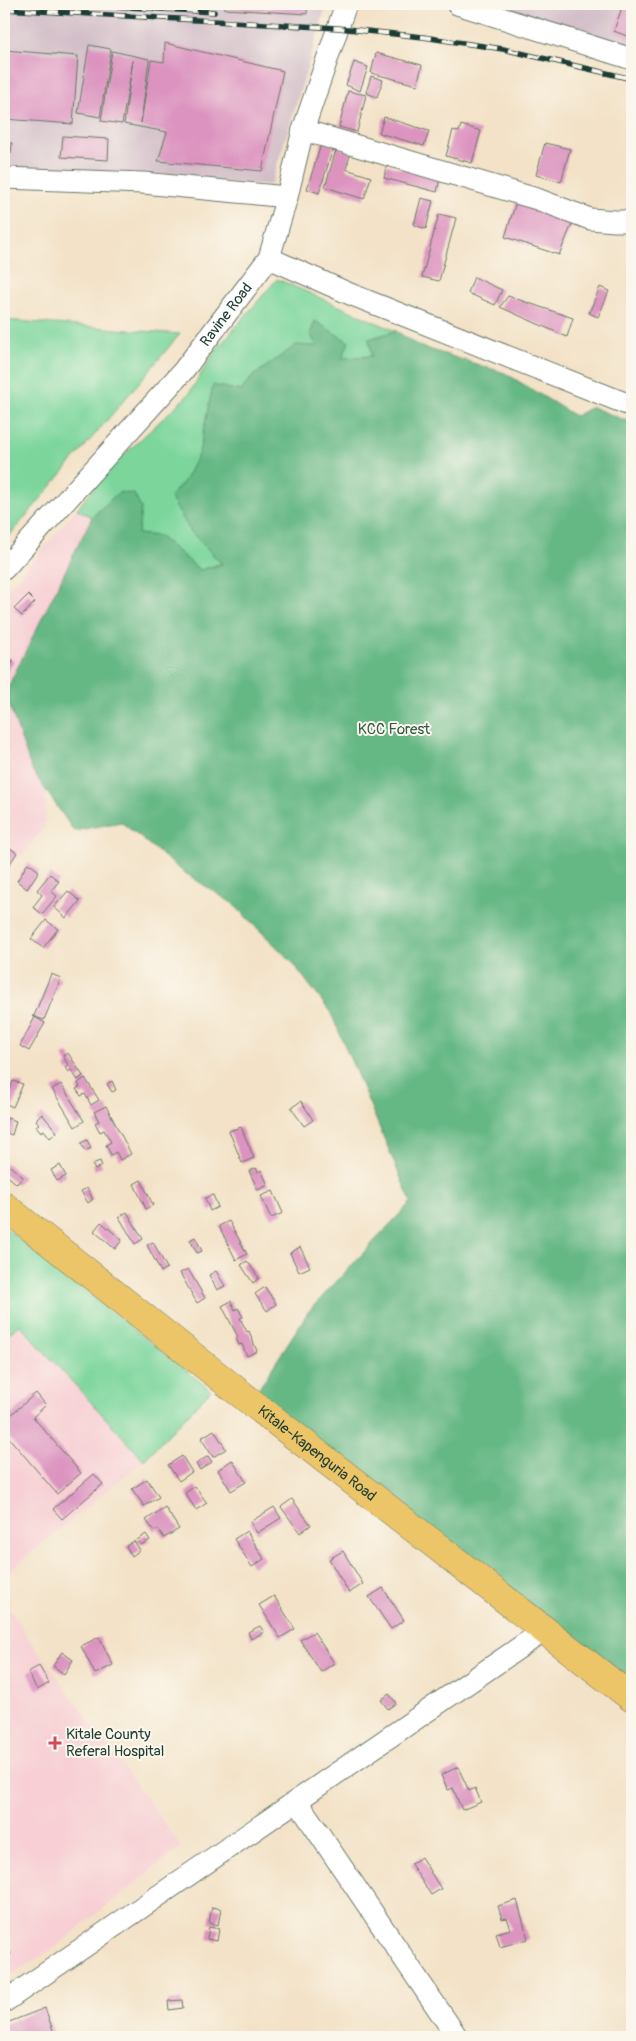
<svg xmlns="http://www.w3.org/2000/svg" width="636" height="2041" viewBox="0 0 636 2041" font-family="Pangolin,sans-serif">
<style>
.built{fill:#f7cfd4}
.industrial{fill:#d2bdc8}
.green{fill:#7cd69c;stroke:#4e8a68}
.forest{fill:#65b784;stroke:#427a5c}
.building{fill:#dc93bf}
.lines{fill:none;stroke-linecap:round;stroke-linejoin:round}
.minor-casing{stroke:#697767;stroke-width:23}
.highway-casing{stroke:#697767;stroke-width:29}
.minor{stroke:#fff;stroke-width:21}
.highway{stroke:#ecc569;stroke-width:28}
.rail-casing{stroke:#1f3d34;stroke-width:5.5}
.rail{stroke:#fbf7ec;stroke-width:4;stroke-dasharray:11;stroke-linecap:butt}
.poi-dot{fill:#d1495b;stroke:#fbf7ec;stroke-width:2}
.labels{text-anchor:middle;stroke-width:4;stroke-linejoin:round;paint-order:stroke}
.street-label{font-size:15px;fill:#1f3d34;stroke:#fbf7ec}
.park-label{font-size:15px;fill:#325c49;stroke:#fbf7ec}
.poi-label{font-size:15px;fill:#1f3d34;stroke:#fbf7ec;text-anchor:start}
</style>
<rect width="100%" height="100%" fill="#fbf7ec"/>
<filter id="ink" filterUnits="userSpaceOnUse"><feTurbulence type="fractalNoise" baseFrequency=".02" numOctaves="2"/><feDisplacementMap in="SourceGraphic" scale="10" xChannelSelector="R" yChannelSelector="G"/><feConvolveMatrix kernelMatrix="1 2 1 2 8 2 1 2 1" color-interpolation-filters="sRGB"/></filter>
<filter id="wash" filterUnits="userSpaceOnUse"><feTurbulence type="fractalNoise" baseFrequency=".0096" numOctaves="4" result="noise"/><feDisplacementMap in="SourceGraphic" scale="20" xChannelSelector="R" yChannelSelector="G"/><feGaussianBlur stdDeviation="1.12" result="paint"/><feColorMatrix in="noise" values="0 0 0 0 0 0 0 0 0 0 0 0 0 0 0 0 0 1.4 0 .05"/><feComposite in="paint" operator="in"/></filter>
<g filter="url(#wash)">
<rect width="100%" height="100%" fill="#f3e2c7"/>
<path class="built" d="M 77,509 L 92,517 L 5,693 L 32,770 L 46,791 L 45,826 L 22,856 L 4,842 L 4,594 Z
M 20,1325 L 144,1460 L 4,1575 L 4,1337 Z
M 4,1601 L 30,1640 L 181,1846 L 59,1944 L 4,1980 Z"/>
<path class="industrial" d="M 4,4 L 327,4 L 271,185 L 4,170 Z
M 486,4 L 632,4 L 632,56 Z"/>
<path class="green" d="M 277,279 L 396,331 L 369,339 L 372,356 L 342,358 L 317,346 L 253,376 L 241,391 L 213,386 L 199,453 L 185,480 L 170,497 L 191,532 L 222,563 L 200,570 L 159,536 L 138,534 L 141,508 L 119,492 L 92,517 L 77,509 L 109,469 L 188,395 L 216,350 Z
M 4,320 L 180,334 L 4,542 Z
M 4,1227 L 211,1390 L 144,1460 L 20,1325 L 4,1337 Z"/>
<path class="forest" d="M 315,321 L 349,342 L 342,358 L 372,356 L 369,339 L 396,331 L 419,346 L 505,373 L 575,416 L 592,407 L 632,423 L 632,1695 L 251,1401 L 308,1312 L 411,1202 L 331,1013 L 292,962 L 232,903 L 182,871 L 121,822 L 74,831 L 32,770 L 5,693 L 92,517 L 119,492 L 134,494 L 141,508 L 138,534 L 159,536 L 200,570 L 222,564 L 191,532 L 170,497 L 185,480 L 199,453 L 213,385 L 241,391 L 253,376 L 296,345 L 317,346 L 310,334 Z"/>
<g id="blocks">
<path class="building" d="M 185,4 L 215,4 L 214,7 L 185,5 Z
M 225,4 L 307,4 L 307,14 L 225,9 Z
M 622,7 L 632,11 L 632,38 L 614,31 Z
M 165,43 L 283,71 L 262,171 L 158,161 L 167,132 L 124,124 L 133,60 L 122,124 L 101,121 L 112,51 L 149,59 L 141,123 L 151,60 L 164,62 Z
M 89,45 L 111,49 L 100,117 L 78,113 Z
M 4,50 L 78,56 L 73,124 L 4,119 Z
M 376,53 L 422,65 L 417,85 L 371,73 Z
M 354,62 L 368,67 L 360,91 L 346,85 Z
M 371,76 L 383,80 L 377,97 L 366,93 Z
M 348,91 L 366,95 L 357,132 L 339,127 Z
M 384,117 L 429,131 L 424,146 L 379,133 Z
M 461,125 L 481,131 L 472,163 L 446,156 L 453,130 L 459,132 Z
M 63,136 L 109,139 L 108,160 L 61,157 Z
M 322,141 L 334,146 L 319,193 L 307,189 Z
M 4,143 L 12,143 L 11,153 L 4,152 Z
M 545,143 L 570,149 L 561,182 L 536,175 Z
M 337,147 L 351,152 L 346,169 L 371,177 L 364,199 L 325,187 Z
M 387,165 L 440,179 L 437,192 L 384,178 Z
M 421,198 L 433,201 L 426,229 L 414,225 Z
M 516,202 L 573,222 L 559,255 L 505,237 Z
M 439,214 L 456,218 L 439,281 L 422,277 Z
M 474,277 L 502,290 L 495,305 L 468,293 Z
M 600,287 L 609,291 L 598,317 L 589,313 Z
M 508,296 L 573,318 L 567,337 L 500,307 Z
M 28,595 L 35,602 L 22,616 L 14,609 Z
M 4,655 L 14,661 L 4,676 Z
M 4,844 L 17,853 L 4,872 Z
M 28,863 L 39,871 L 27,889 L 17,881 Z
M 50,874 L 59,881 L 51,891 L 57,896 L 42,914 L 33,907 L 42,895 L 37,890 Z
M 68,891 L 80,901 L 66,918 L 54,907 Z
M 46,920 L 58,929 L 43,948 L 31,939 Z
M 51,974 L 61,978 L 44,1020 L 32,1016 L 34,1016 Z
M 35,1017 L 45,1023 L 29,1051 L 20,1046 Z
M 68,1053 L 83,1076 L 78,1080 L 71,1070 L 68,1072 L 65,1067 L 68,1065 L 63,1056 Z
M 85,1078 L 99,1100 L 91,1105 L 85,1094 L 81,1096 L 76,1089 L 80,1087 L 78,1083 Z
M 13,1081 L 23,1084 L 13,1107 L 4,1103 Z
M 112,1081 L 116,1090 L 112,1092 L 107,1084 Z
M 61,1084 L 84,1121 L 75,1127 L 52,1089 Z
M 301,1101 L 313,1120 L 304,1126 L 291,1108 Z
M 106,1106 L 131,1154 L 120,1160 L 116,1152 L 111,1155 L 106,1145 L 111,1142 L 104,1130 L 100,1132 L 95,1123 L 99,1121 L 94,1112 Z
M 42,1114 L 57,1132 L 50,1138 L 44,1130 L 41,1132 L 36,1126 L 39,1124 L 36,1120 Z
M 7,1118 L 16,1121 L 12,1135 L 4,1132 Z
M 241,1127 L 254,1158 L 242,1163 L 229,1131 Z
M 87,1140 L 91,1148 L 85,1151 L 81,1143 Z
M 100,1161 L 102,1166 L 95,1170 L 92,1164 Z
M 5,1162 L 23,1177 L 17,1184 L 4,1173 Z
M 60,1165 L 66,1176 L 57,1181 L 51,1170 Z
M 256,1168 L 258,1172 L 261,1170 L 268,1185 L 258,1190 L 249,1171 Z
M 141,1180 L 153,1205 L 146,1209 L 134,1184 Z
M 87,1188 L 93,1199 L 88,1203 L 81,1191 Z
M 273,1191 L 283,1213 L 271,1218 L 261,1196 Z
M 213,1195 L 218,1207 L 210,1211 L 205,1198 Z
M 127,1212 L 143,1239 L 135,1244 L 119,1217 Z
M 229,1221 L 247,1254 L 236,1260 L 219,1226 Z
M 101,1222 L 122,1240 L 115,1249 L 94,1231 Z
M 195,1237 L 202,1251 L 197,1253 L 190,1240 Z
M 153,1242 L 167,1268 L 161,1272 L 147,1245 Z
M 300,1247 L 310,1267 L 299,1272 L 290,1253 Z
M 247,1261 L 259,1278 L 253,1283 L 241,1265 Z
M 188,1269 L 205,1298 L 197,1303 L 180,1273 Z
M 216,1271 L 225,1286 L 217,1290 L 209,1275 Z
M 265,1287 L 276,1304 L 267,1311 L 255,1294 Z
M 231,1301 L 235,1310 L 238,1308 L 243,1317 L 240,1318 L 247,1332 L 249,1331 L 257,1351 L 247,1356 L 242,1344 L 239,1345 L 236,1338 L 238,1337 L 222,1306 Z
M 36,1393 L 46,1405 L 33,1417 L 81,1473 L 57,1494 L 4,1432 L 4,1421 Z
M 214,1430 L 226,1449 L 213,1457 L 201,1438 Z
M 182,1456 L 192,1472 L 179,1481 L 168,1465 Z
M 208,1456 L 212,1462 L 200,1470 L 196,1464 Z
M 232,1460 L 246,1482 L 231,1491 L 218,1470 Z
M 94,1474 L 103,1484 L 62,1519 L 53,1509 Z
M 147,1479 L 159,1497 L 144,1506 L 132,1489 Z
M 195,1486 L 207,1503 L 196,1510 L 185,1493 Z
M 292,1499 L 311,1525 L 300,1533 L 281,1507 Z
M 165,1507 L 179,1529 L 164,1538 L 158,1529 L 154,1531 L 146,1520 Z
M 274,1507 L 281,1518 L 257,1533 L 250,1522 Z
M 247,1531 L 264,1559 L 252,1567 L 234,1539 Z
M 146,1534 L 150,1540 L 141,1545 L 137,1540 Z
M 134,1541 L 140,1550 L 132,1556 L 126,1546 Z
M 343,1551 L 363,1584 L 349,1593 L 329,1559 Z
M 383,1588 L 404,1620 L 391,1629 L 369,1597 Z
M 274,1596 L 295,1629 L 280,1638 L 259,1605 Z
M 260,1626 L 264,1632 L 251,1639 L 248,1632 Z
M 314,1632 L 334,1663 L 321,1672 L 300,1640 Z
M 99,1637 L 113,1665 L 95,1674 L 81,1646 Z
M 62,1652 L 73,1660 L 64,1674 L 53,1666 Z
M 39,1666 L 49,1683 L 37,1690 L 28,1672 Z
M 389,1694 L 396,1703 L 388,1709 L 381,1700 Z
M 458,1767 L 469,1791 L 475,1788 L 481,1802 L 462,1810 L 453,1788 L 448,1790 L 441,1775 Z
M 421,1857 L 441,1889 L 431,1895 L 411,1864 Z
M 517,1900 L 528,1939 L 500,1947 L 496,1933 L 511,1929 L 507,1918 L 502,1919 L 498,1906 Z
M 212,1907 L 221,1909 L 218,1925 L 209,1923 Z
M 209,1927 L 219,1929 L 217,1941 L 207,1939 Z
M 4,1941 L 11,1954 L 4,1958 Z
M 182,2000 L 183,2008 L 169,2010 L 168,2001 Z
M 45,2008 L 54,2033 L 42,2037 L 4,2037 L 4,2024 Z"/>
</g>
</g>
<g filter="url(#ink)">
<use href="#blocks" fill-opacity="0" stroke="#697767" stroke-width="1"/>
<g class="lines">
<defs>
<g id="minor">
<path d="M 457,4 L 632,59"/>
<path d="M 303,130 L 537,199 L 590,219 L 615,221 L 632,221"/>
<path d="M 4,178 L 143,183 L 287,197"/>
<path d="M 269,258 L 350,294 L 632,406"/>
<path id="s1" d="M 4,569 L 183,371 L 269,258 L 287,197 L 303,130 L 346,4"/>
<path d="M 297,1801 L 457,2037"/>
<path d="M 4,2002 L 545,1630"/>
</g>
<g id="highway">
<path id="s2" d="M 4,1206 L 228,1384 L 632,1698"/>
</g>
</defs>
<use href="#minor" class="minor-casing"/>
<use href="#highway" class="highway-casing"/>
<use href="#minor" class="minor"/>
<use href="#highway" class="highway"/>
<defs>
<path id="rail" d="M 76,4 L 214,12
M 4,9 L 338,28 L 423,37 L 503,49 L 632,79"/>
</defs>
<use href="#rail" class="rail-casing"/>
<use href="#rail" class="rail"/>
</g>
</g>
<path class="poi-dot" d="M52.5 1735.5h5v5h5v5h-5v5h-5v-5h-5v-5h5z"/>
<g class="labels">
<g class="street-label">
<text dy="5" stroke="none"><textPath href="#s1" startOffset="338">Ravine Road</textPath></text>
<text dy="5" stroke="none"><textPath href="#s2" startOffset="399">Kitale-Kapenguria Road</textPath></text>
</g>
<g class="park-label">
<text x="394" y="734">KCC Forest</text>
</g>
<g class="poi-label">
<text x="66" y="1739">Kitale County<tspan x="66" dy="17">Referal Hospital</tspan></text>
</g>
</g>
<rect width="636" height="2041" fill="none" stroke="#fbf7ec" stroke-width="20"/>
</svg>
